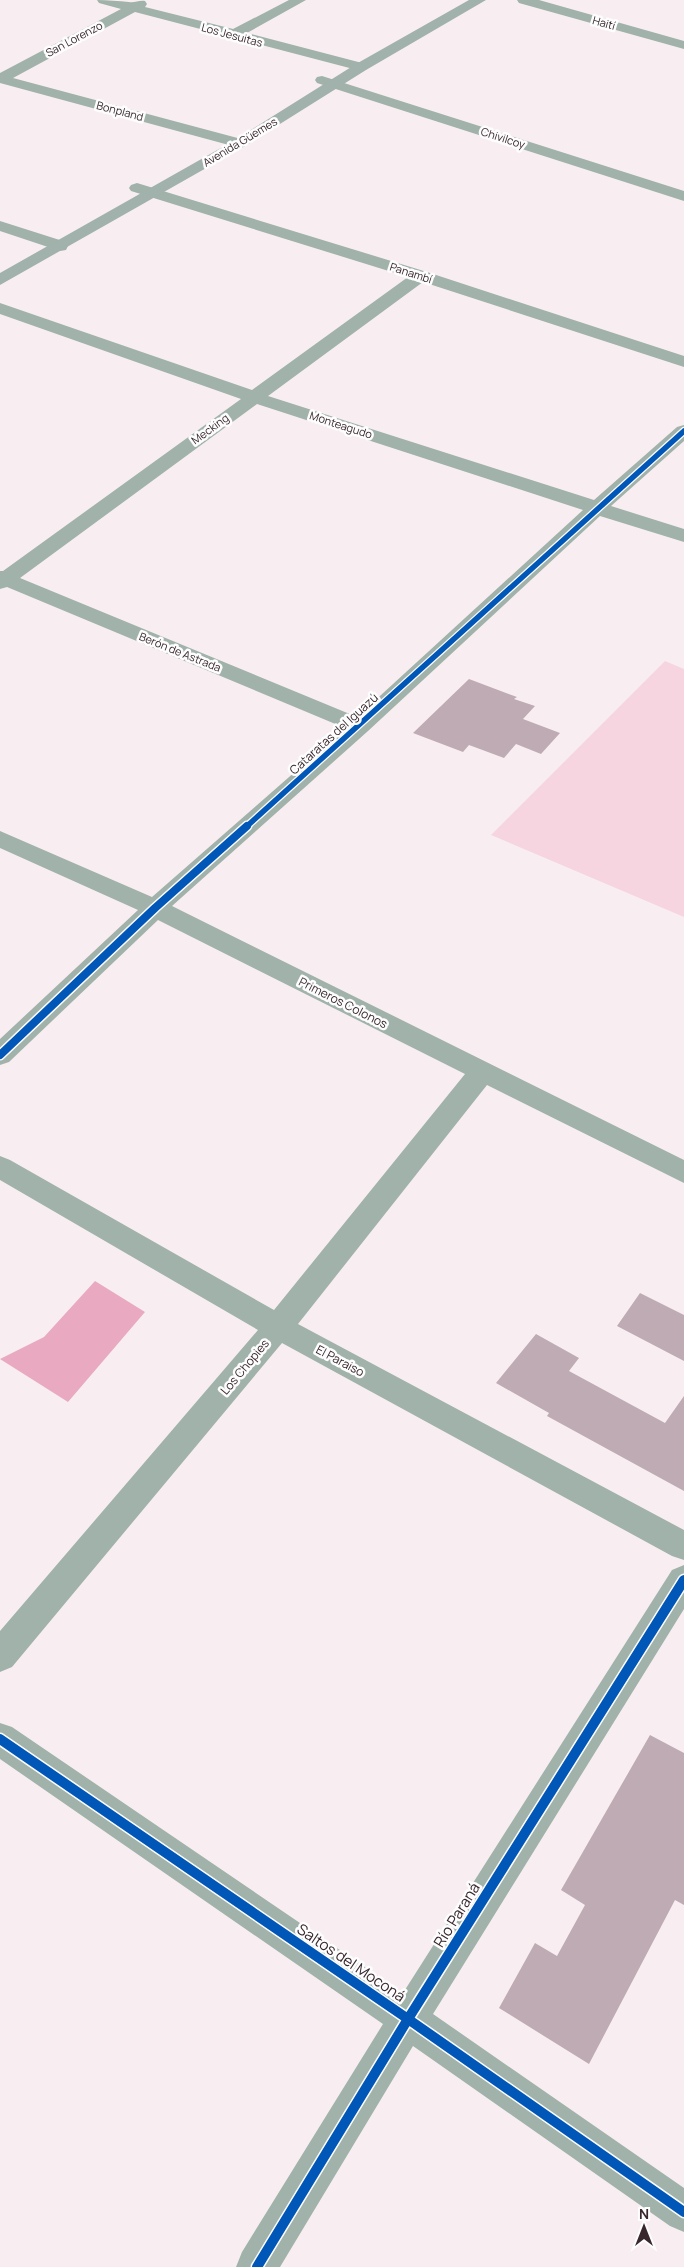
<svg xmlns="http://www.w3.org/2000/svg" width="684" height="2267" viewBox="0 0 684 2267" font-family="Manrope,sans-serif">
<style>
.green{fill:#f6d5e0}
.water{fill:#e9aac1}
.building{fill:#bfabb3}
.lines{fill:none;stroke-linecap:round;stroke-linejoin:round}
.minor{fill:#a0b2aa;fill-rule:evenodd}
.major{fill:#a1b1ab;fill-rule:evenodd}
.cycleway-far2-casing{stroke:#fdfdfd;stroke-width:8}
.cycleway-far1-casing{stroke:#fdfdfd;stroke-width:11}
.cycleway-casing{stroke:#fdfdfd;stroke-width:13}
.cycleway-far2{stroke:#0057b8;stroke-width:5.5}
.cycleway-far1{stroke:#0057b8;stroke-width:8}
.cycleway{stroke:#0057b8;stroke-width:10}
.labels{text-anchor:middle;stroke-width:5;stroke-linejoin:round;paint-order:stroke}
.far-street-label{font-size:11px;fill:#38282d;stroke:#fdfdfd}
.street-label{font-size:12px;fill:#38282d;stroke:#fdfdfd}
.near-street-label{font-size:15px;fill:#38282d;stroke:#fdfdfd}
</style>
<rect width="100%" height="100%" fill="#f8eef1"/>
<path class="green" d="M 665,661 L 684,669 L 684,917 L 491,835 Z"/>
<path class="water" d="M 95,1281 L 145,1312 L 68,1402 L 0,1359 L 44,1337 Z"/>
<path class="building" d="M 469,679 L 517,697 L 514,699 L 535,706 L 523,719 L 560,733 L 541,754 L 516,744 L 504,758 L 469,745 L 463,752 L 413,733 Z
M 640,1293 L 684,1315 L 684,1361 L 617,1326 Z
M 536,1334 L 579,1358 L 569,1371 L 665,1423 L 684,1396 L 684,1491 L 547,1416 L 549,1413 L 496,1383 Z
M 650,1735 L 684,1753 L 684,1905 L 675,1900 L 589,2064 L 499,2008 L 535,1943 L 557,1956 L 585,1905 L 561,1890 Z"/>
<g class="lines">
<path class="minor" d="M 97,0 C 108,0 118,1 129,2 C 135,3 139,0 145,1 L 147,4 L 145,7 L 233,29 L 289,0 L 306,0 L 247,33 L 366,64 L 368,67 L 361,71 L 135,12 L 13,78 L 245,140 L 248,143 L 245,146 L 240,148 L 0,83 L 0,73 L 121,9 L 99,3 Z
M 517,0 L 539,0 L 684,41 L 684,49 L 519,3 Z
M 322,76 L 684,191 L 684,201 L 317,83 L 315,80 L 317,77 Z
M 137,183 L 427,272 L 684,356 L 684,367 L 423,282 L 268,396 L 594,500 L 677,427 L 684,425 L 684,441 L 611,506 L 684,529 L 684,542 L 600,516 L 368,731 L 172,906 L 684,1160 L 684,1183 L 487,1085 L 298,1324 L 684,1530 L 684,1560 L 672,1556 L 282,1343 L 12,1667 L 0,1672 L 0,1631 L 258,1330 L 0,1180 L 0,1156 L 10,1160 L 274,1310 L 465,1074 L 158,920 L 9,1062 L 0,1065 L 0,1039 L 138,910 L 0,848 L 0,831 L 152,897 L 345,728 L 7,587 L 0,589 L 0,571 L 3,571 L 241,399 L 0,314 L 0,303 L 252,390 L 408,277 L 131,191 L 129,188 L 131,185 ZM 257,404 L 583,510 L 357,717 L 20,578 Z
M 0,221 L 66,242 L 68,246 L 66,250 L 60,251 L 0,231 Z
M 684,1565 L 684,1609 L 433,2014 L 684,2188 L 684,2232 L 670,2226 L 413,2046 L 280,2267 L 236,2267 L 242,2252 L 383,2024 L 0,1759 L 0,1723 L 12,1727 L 403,1993 L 672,1570 Z"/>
<path class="major" d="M 469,0 L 486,0 L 366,70 L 245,146 L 0,285 L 0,273 L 235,140 L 356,64 Z"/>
<defs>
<path id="cycleway-far2" d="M 246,827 L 684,431"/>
<path id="cycleway-far1" d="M 0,1055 L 155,908 L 247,826"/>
<path id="cycleway" d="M 0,1739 L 408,2019 L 684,2212
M 257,2267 L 408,2019 L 684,1580"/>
</defs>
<use href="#cycleway-far2" class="cycleway-far2-casing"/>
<use href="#cycleway-far1" class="cycleway-far1-casing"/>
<use href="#cycleway" class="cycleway-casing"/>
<use href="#cycleway-far2" class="cycleway-far2"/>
<use href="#cycleway-far1" class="cycleway-far1"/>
<use href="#cycleway" class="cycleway"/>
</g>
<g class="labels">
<g class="far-street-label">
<text transform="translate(604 23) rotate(16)" y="4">Haití</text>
<text transform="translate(232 35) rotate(15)" y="4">Los Jesuitas</text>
<text transform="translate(74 39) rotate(-28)" y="4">San Lorenzo</text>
<text transform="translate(120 111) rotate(15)" y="4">Bonpland</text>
<text transform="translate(503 138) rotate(18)" y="4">Chivilcoy</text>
<text transform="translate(240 142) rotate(-31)" y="4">Avenida Güemes</text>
<text transform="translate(411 273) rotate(18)" y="4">Panambí</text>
<text transform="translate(341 425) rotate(18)" y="4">Monteagudo</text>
<text transform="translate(210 429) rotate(-36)" y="4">Mecking</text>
<text transform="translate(180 652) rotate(22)" y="4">Berón de Astrada</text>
</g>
<g class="street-label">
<text transform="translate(334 734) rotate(-42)" y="4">Cataratas del Iguazú</text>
<text transform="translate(343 1003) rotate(27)" y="4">Primeros Colonos</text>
<text transform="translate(340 1361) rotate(28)" y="4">El Paraiso</text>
<text transform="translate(245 1367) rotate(-50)" y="4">Los Chopies</text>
</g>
<g class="near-street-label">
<text transform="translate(457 1915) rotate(-58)" y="5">Río Paraná</text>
<text transform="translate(351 1963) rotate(34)" y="5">Saltos del Moconá</text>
</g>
</g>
<g transform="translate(644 2227)" stroke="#fdfdfd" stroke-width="4" paint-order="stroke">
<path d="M0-4L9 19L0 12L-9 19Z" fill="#38282d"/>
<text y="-8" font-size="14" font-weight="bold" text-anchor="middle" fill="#38282d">N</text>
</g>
</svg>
